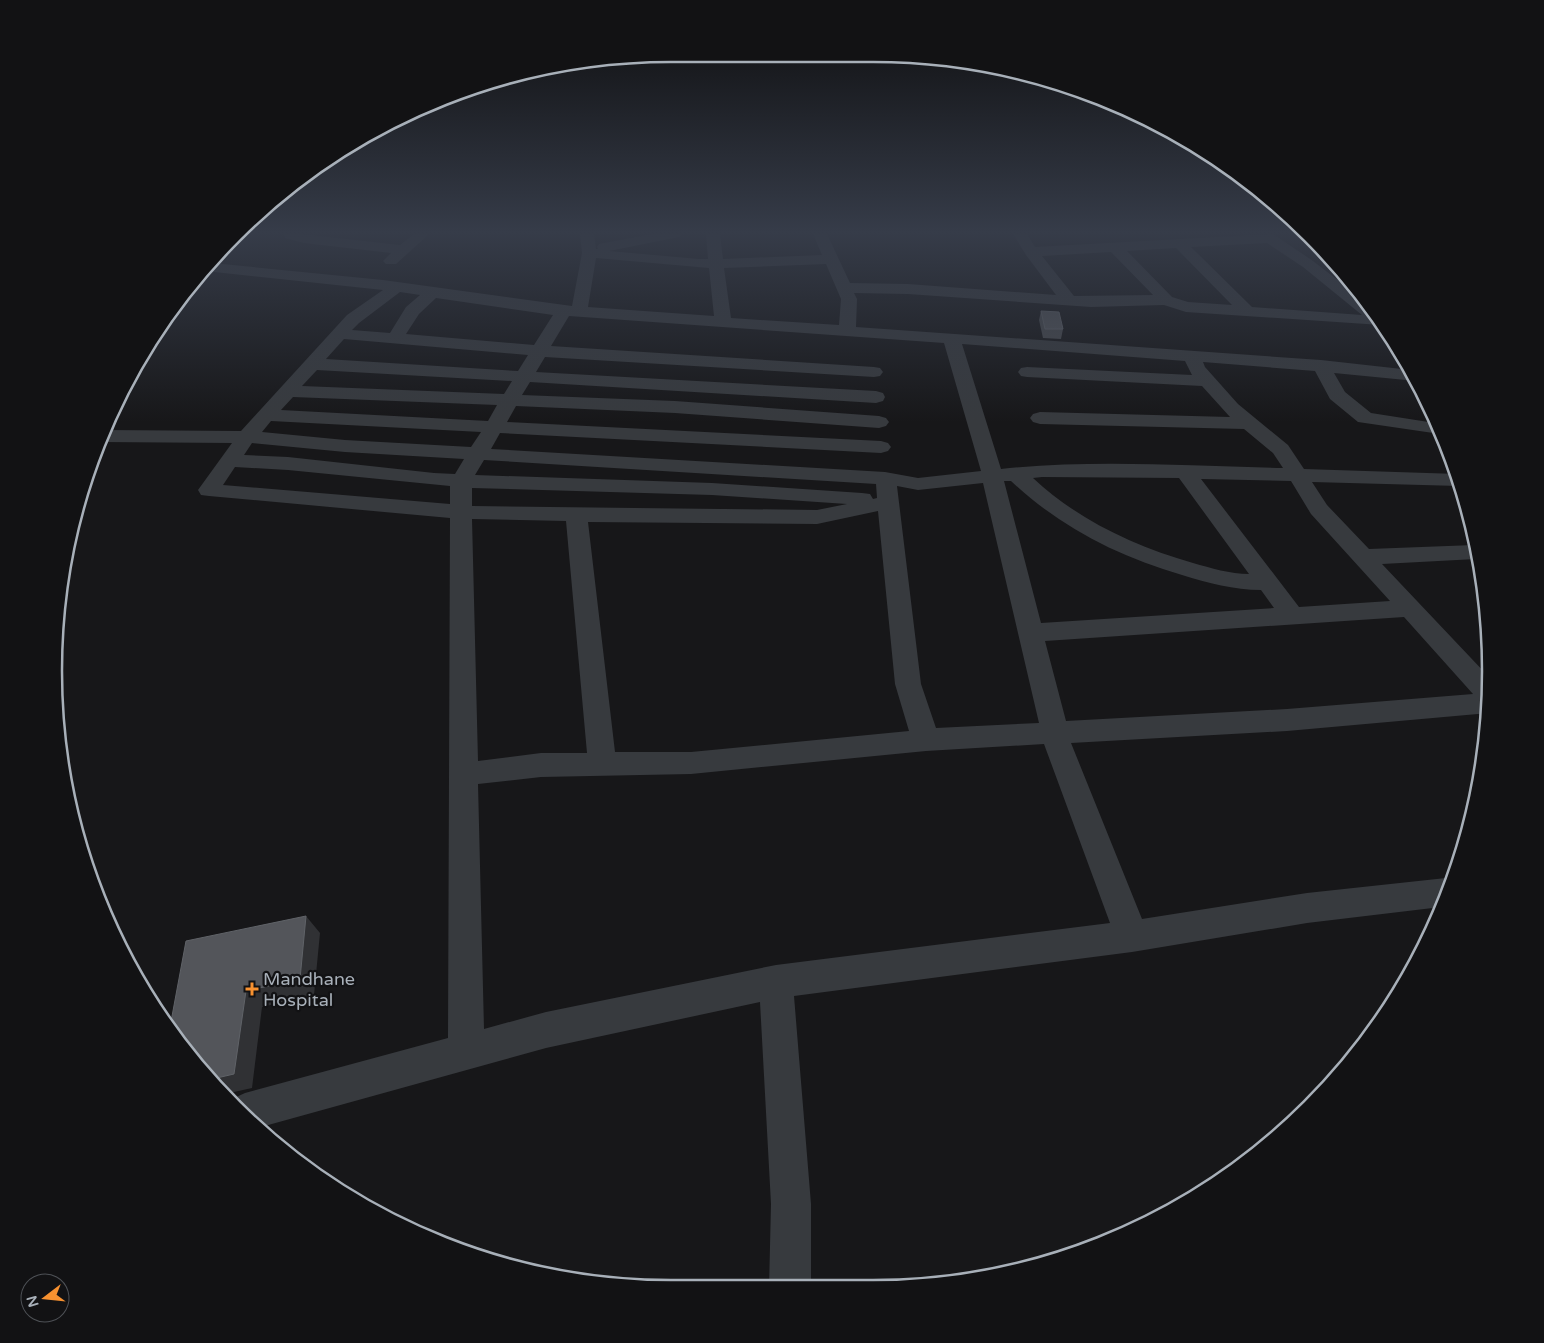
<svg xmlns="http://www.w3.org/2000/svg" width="1544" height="1343" viewBox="0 0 1544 1343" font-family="'Varela Round',sans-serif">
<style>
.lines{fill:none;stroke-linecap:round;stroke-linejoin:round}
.minor{fill:#373a3e;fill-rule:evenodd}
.wall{fill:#484a4e}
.shaded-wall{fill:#303134}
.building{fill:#53555a;stroke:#606368}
.poi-dot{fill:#f79130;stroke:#121214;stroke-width:2}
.labels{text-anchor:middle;stroke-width:4.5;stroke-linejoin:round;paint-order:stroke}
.near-poi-label{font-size:18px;fill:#a8b0b9;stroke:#121214;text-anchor:start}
.rim{fill:none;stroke:#a8b0b9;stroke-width:2.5}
</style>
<rect width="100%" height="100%" fill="#171719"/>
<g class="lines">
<path class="minor" d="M 284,234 L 301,234 L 400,245 L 414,234 L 429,234 L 396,264 L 386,264 L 383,261 L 391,253 L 304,243 L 285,238 Z
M 580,234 L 594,234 L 596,249 L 598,249 L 597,247 L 599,244 L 604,243 L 652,234 L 681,234 L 679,237 L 609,251 L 699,259 L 708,259 L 706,234 L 720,234 L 723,259 L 822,255 L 813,234 L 827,234 L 850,283 L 908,284 L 1056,295 L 1026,255 L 1013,234 L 1027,234 L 1035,247 L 1273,234 L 1313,261 L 1361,298 L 1381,325 L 1186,312 L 1164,305 L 1091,307 L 908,294 L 854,293 L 857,299 L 856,327 L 1321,360 L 1411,370 L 1416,381 L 1334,373 L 1345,392 L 1371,413 L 1435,423 L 1440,434 L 1358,422 L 1330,399 L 1315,371 L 1203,362 L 1205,367 L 1238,404 L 1288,445 L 1304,469 L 1458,474 L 1461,486 L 1459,486 L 1312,482 L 1327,505 L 1369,549 L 1474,545 L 1478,559 L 1476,559 L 1382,564 L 1488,676 L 1489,713 L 1287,731 L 1071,743 L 1142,919 L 1307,893 L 1446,878 L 1451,879 L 1441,907 L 1307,923 L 1132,952 L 794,996 L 811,1204 L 811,1288 L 769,1289 L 771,1204 L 760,1002 L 546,1048 L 261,1127 L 232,1099 L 245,1093 L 448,1038 L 450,518 L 209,496 L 201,495 L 198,490 L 232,443 L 101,442 L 99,441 L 104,430 L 241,431 L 347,315 L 383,290 L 205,271 L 212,263 L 383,280 L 572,306 L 582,253 ZM 1267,243 L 1303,267 L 1362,315 L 1252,307 L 1191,247 ZM 1176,248 L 1232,305 L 1188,302 L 1172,297 L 1127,251 ZM 1111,252 L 1153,295 L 1074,296 L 1042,256 ZM 596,258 L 709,268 L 714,316 L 588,307 ZM 826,264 L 841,299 L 839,325 L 731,318 L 724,268 ZM 400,292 L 420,295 L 406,307 L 390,333 L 352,330 L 359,323 ZM 436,298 L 553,315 L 534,345 L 406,334 L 419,314 ZM 569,316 L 944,343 L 981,471 L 918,478 L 885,472 L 491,449 L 500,433 L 881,453 L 888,451 L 891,447 L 888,443 L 881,441 L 507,422 L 516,406 L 675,413 L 879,428 L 886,426 L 889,422 L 886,418 L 879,416 L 675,401 L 522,395 L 530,382 L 876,403 L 883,401 L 885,397 L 883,393 L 876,391 L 536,372 L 545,357 L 874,377 L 880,376 L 883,372 L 880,368 L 874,367 L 551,346 ZM 344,339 L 528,355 L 518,371 L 326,359 ZM 962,344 L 1185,361 L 1192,375 L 1027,367 L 1021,368 L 1018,372 L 1021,376 L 1027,377 L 1202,386 L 1230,417 L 1040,412 L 1033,414 L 1030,418 L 1033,422 L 1040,424 L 1244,429 L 1273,453 L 1283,468 C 1189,466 1094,459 1001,469 ZM 317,370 L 512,381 L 504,394 L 302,386 ZM 293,397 L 497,405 L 488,421 L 281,410 ZM 271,421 L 481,432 L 471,447 L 345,440 L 262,432 ZM 252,443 L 345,452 L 464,459 L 455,474 L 434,473 L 288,457 L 244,455 ZM 484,460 L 876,484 L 877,498 L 873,499 L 870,494 L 862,493 L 712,483 L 475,475 ZM 235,467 L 288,470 L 450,486 L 450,504 L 223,485 ZM 1042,477 L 1179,478 L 1249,574 C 1230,574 1211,568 1193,563 C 1134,546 1078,520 1033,478 ZM 1201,479 L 1291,481 L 1311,514 L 1390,601 L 1299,607 ZM 1004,481 L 1011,481 C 1060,527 1117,556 1182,575 C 1208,583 1234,590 1261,590 L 1274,608 L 1041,623 ZM 983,483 L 1039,723 L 936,728 L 921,684 L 897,486 L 918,490 ZM 472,488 L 712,495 L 847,504 L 817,510 L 472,506 ZM 878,511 L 895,684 L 909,731 L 691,752 L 615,752 L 588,522 L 817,524 ZM 472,519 L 566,521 L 587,753 L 541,753 L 478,761 ZM 1404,617 L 1473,694 L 1287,709 L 1066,721 L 1045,641 ZM 1044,744 L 1110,923 L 776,965 L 546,1012 L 484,1029 L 478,784 L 541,777 L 691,774 L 926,751 Z"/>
</g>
<path class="wall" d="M 1041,311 L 1063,329 L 1061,339 L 1043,338 L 1039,320 Z"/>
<path class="shaded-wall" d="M 306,916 L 320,933 L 314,995 L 262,1007 L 252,1088 L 225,1094 L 208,1080 L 246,991 Z"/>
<path class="building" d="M 1041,311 L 1059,312 L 1063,329 L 1045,329 Z
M 306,916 L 300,979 L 246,991 L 234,1074 L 208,1080 L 170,1027 L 186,941 Z"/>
<linearGradient id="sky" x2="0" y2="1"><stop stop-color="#0d0d0e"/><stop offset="0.55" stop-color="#363c49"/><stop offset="1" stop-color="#363c49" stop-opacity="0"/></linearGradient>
<rect width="1544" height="422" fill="url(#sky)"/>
<path class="poi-dot" d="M249.5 981.5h5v5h5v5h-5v5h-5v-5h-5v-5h5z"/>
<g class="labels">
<g class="near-poi-label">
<text x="263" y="985">Mandhane<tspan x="263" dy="21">Hospital</tspan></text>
</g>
</g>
<path d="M0 0H1544V1343H0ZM671 62H873A609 609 0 0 1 1482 671V671A609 609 0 0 1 873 1280H671A609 609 0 0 1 62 671V671A609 609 0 0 1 671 62Z" fill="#121214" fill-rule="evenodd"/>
<path class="rim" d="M671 62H873A609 609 0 0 1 1482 671V671A609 609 0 0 1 873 1280H671A609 609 0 0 1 62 671V671A609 609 0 0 1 671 62Z"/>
<g transform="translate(45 1298) rotate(254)"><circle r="24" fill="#121214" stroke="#4e5156"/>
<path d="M0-4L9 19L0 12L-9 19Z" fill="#f79130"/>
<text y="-8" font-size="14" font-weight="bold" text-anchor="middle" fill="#a8b0b9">N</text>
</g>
</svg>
